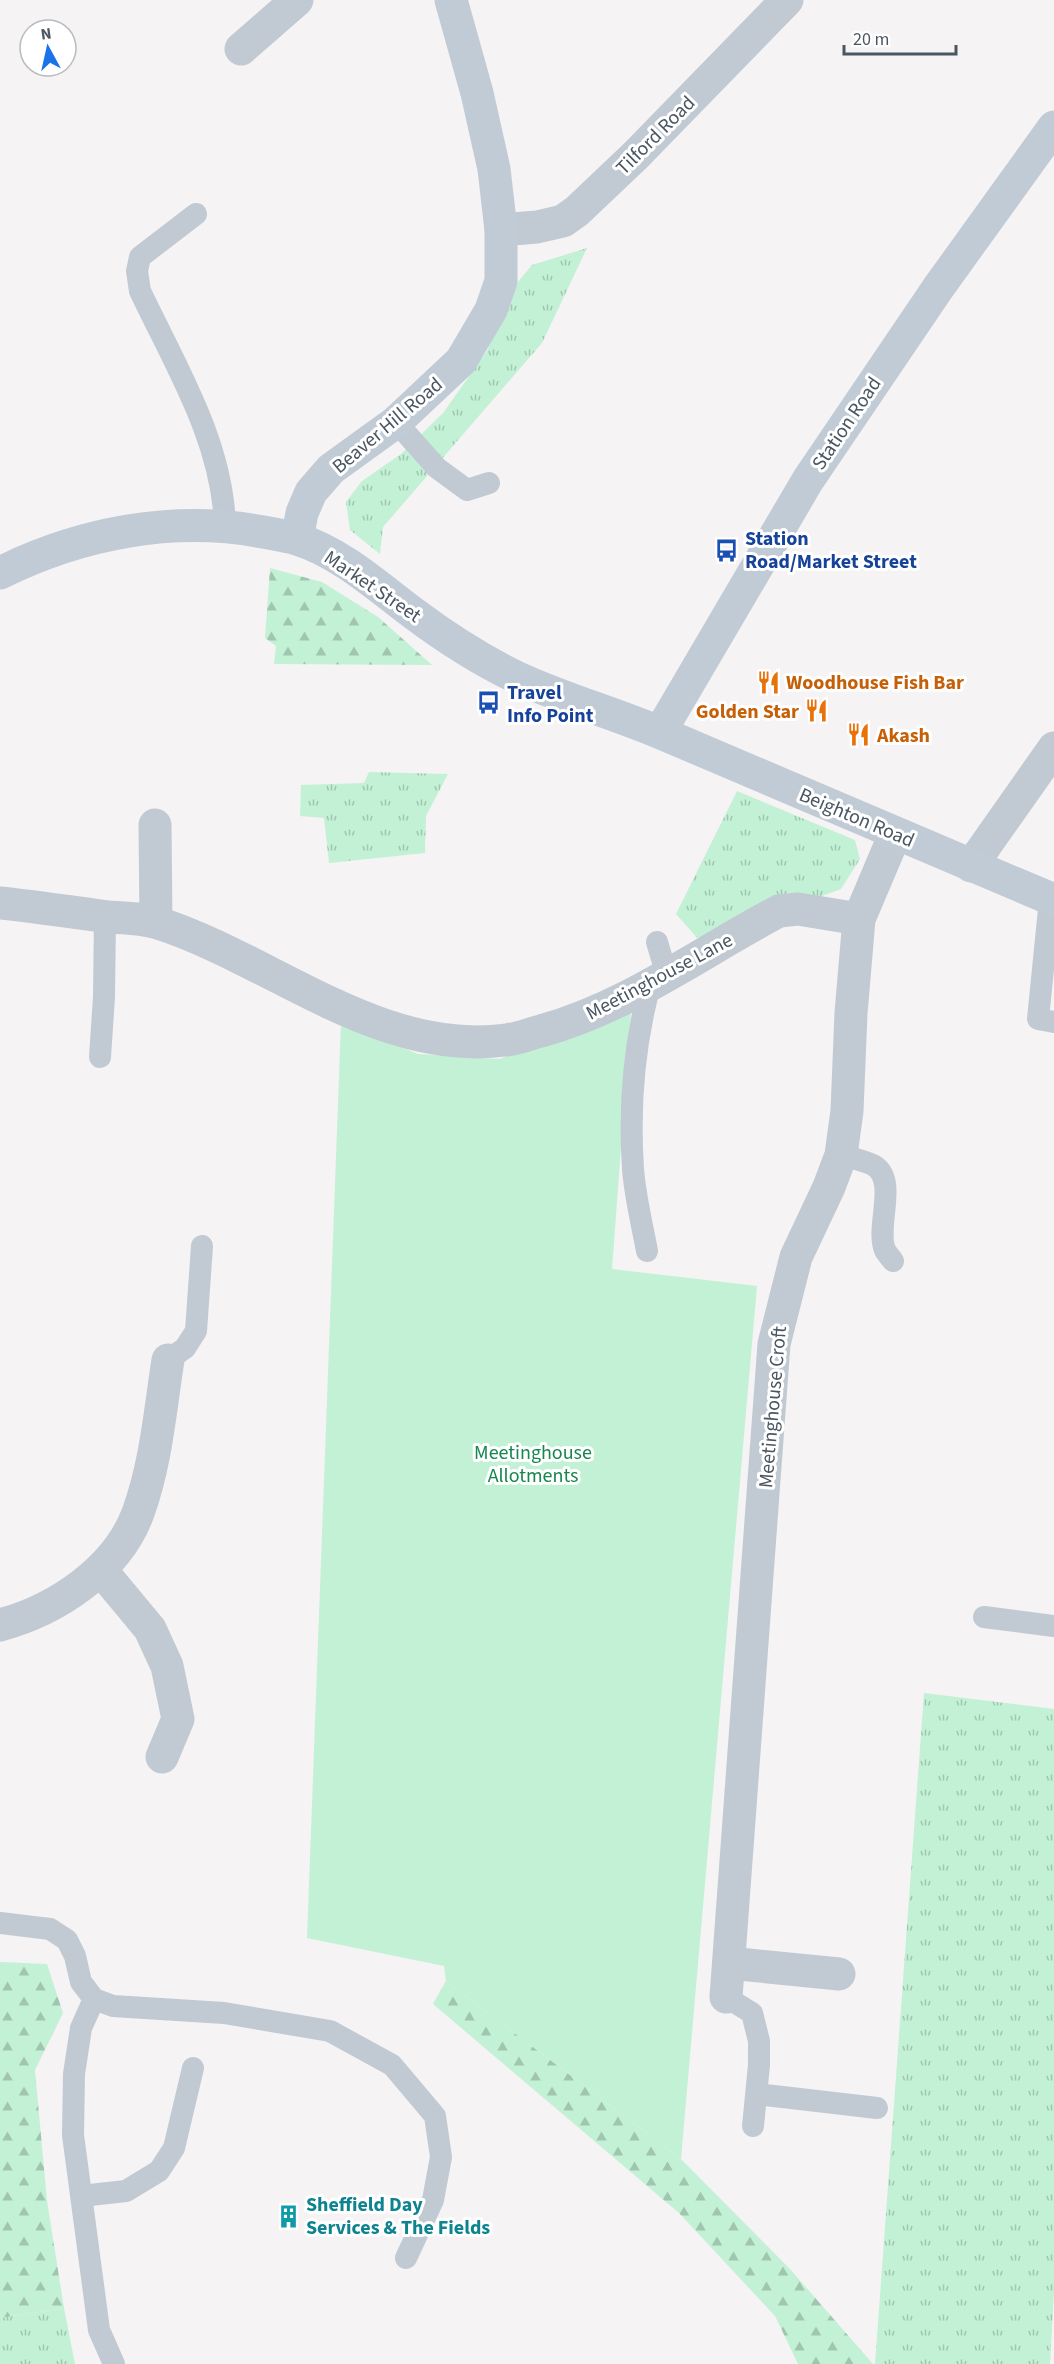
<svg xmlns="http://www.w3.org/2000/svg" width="1054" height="2364" viewBox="0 0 1054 2364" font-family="'Source Sans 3',sans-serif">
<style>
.grass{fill:url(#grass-tufts)}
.forest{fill:url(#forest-firs)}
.garden{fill:#c3f1d5}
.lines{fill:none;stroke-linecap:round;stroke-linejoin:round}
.lane{stroke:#c1cad2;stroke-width:22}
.street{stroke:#c1cad2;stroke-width:33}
.secondary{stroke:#c1cbd6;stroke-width:33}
.labels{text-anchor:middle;stroke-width:6;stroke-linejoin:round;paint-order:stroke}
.street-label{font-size:20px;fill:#4a5661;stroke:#fff}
.transit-label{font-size:20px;font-weight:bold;fill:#164399;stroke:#fff;text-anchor:start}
.food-label{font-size:20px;font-weight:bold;fill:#c56008;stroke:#fff;text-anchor:start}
.park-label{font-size:20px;fill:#17864f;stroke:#fff}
.culture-label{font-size:20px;font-weight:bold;fill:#0d838f;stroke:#fff;text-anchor:start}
</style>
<defs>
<pattern id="grass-tufts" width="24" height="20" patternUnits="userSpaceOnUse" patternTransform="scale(1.5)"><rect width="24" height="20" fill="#c3f1d5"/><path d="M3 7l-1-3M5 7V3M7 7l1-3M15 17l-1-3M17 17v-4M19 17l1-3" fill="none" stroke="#a0c6b0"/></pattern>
<pattern id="forest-firs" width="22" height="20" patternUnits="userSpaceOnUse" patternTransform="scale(1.5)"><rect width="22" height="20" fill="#c3f1d5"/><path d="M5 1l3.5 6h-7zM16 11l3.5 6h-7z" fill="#a0c6b0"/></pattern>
</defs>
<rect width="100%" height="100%" fill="#f5f3f3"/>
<path class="grass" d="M 587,248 L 542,343 L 383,527 L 380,554 L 350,530 L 346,502 L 362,481 L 401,454 L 443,413 L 487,351 L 512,289 L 532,265 Z
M 369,772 L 448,774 L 426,816 L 425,853 L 329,863 L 324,818 L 300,816 L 301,785 L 364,783 Z
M 737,791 L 855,840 L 860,859 L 841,889 L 700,941 L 676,914 Z
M 924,1693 L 1054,1709 L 1054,2292 L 1050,2364 L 875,2364 Z
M 64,2308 L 75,2364 L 0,2364 L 0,2318 Z"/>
<path class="forest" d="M 270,568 L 322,582 L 378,617 L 432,665 L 274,664 L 276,646 L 265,638 Z
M 0,1962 L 47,1964 L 63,2013 L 35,2070 L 47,2201 L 64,2308 L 0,2318 Z
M 446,1981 L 681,2159 L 790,2269 L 873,2364 L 798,2364 L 775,2316 L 679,2213 L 433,2004 Z"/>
<path class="garden" d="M 631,1012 L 612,1269 L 757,1286 L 681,2159 L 446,1981 L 444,1966 L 307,1938 L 341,1023 L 418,1054 L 499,1059 Z"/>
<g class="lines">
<path class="lane" d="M 196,214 L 140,257 L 137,271 L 140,291 C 176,367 223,442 225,527
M 396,422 L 437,468 L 467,490 L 489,483
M 1050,899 L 1038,1019 L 1054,1022
M 657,942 L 667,976
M 100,1057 L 104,997 L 105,916
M 841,1155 C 851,1158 863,1160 873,1165 C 899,1179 875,1227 885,1250 C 887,1254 891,1258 893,1261
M 647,1251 C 642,1224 635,1196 633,1169 C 629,1108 634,1044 650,985
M 168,1360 L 185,1348 L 196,1331 L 202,1246
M 984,1617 L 1054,1626
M 0,1923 L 50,1929 L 67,1940 L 75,1956 L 81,1982 L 94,1999 L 113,2006 L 224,2013 L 330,2031 L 392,2065 L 435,2116 L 441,2157 L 433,2200 L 406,2258
M 726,1997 L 752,2013 L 759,2041 L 759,2065 L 753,2126
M 94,1999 L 81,2028 L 74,2074 L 73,2135 L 99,2330 L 114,2364
M 757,2094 L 877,2108
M 81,2196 L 126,2191 L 159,2171 L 174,2148 L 193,2068"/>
<path class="street" d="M 241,49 L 297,0
M 501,230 L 537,227 L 563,221 L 577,211 L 636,155 L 787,0
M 155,825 L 156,922
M 971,866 L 1054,748
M 0,903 C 36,907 72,912 108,917 C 124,918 142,918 158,923 C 271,959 379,1057 506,1040 C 517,1039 529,1034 541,1031 C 628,1007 701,952 779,911 L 798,909 L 859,919
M 101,1570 L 150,1629 L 167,1666 L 178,1719 L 162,1757
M 0,1625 C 56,1610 117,1570 138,1513 C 156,1464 160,1411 168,1360
M 729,1963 L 839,1974
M 726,1997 L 774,1344 L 796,1257 L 829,1187 L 841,1155 L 847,1111 L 851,1013 L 859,919 L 895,834"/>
<path class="secondary" d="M 297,539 L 302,513 L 311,492 L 331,469 L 396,422 L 461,361 L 491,310 L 501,281 L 501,230 L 494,169 L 477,93 L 451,0
M 0,573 C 80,533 174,515 263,532 C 274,534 286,536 297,539 C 341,553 377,586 413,613 C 445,637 481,660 516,677 C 563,699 614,713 661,733 C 793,788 923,845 1054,900
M 660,732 L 808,480 L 938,288 L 1054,127"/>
</g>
<defs>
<symbol id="bus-bare" viewBox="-9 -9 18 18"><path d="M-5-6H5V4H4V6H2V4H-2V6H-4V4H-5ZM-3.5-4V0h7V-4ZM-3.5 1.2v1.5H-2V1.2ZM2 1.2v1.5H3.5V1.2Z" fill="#1a4fb4" stroke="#fff" stroke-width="2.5" paint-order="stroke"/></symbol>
<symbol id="restaurant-bare" viewBox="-9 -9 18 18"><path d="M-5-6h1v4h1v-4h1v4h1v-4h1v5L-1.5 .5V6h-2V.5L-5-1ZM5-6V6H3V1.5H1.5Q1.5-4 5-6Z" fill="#e8710a" stroke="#fff" stroke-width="2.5" paint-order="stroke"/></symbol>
<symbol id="building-bare" viewBox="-9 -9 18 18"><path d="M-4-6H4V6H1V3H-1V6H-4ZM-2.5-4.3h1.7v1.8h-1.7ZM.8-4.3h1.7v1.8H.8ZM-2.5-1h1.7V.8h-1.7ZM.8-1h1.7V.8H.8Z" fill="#0f9aa8" stroke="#fff" stroke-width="2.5" paint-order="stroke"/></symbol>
</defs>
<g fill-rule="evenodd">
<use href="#bus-bare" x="710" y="534" width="33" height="33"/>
<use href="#restaurant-bare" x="752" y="666" width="33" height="33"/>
<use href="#bus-bare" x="472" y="686" width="33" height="33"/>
<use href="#restaurant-bare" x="800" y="694" width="33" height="33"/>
<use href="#restaurant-bare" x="842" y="718" width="33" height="33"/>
<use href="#building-bare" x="272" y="2200" width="33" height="33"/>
</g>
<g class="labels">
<g class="street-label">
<text transform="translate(655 135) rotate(-45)" y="7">Tilford Road</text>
<text transform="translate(846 423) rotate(-56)" y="7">Station Road</text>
<text transform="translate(387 425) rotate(-40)" y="7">Beaver Hill Road</text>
<text transform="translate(373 586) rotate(34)" y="7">Market Street</text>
<text transform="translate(857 817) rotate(23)" y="7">Beighton Road</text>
<text transform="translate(659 976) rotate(-28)" y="7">Meetinghouse Lane</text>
<text transform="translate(772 1407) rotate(-85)" y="7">Meetinghouse Croft</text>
</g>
<g class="transit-label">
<text x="745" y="545">Station<tspan x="745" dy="23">Road/Market Street</tspan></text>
<text x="507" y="699">Travel<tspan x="507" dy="23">Info Point</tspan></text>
</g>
<g class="food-label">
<text x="786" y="689">Woodhouse Fish Bar</text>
<text x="799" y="718" text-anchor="end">Golden Star</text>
<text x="877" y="742">Akash</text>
</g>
<g class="park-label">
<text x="533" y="1459">Meetinghouse<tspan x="533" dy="23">Allotments</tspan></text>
</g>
<g class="culture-label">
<text x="306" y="2211">Sheffield Day<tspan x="306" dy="23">Services &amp; The Fields</tspan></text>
</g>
</g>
<g transform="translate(48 48) rotate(352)"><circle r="28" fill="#ffffff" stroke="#b7bbc0" stroke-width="1.5"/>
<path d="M0-4.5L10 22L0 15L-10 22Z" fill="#1a73e8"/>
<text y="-9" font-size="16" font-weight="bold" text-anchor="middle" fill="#4a5661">N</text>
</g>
<path d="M844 45v9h112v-9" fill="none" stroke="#4a5661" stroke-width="3"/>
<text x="853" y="45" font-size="18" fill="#4a5661" stroke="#ffffff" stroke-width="4.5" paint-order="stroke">20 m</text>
</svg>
